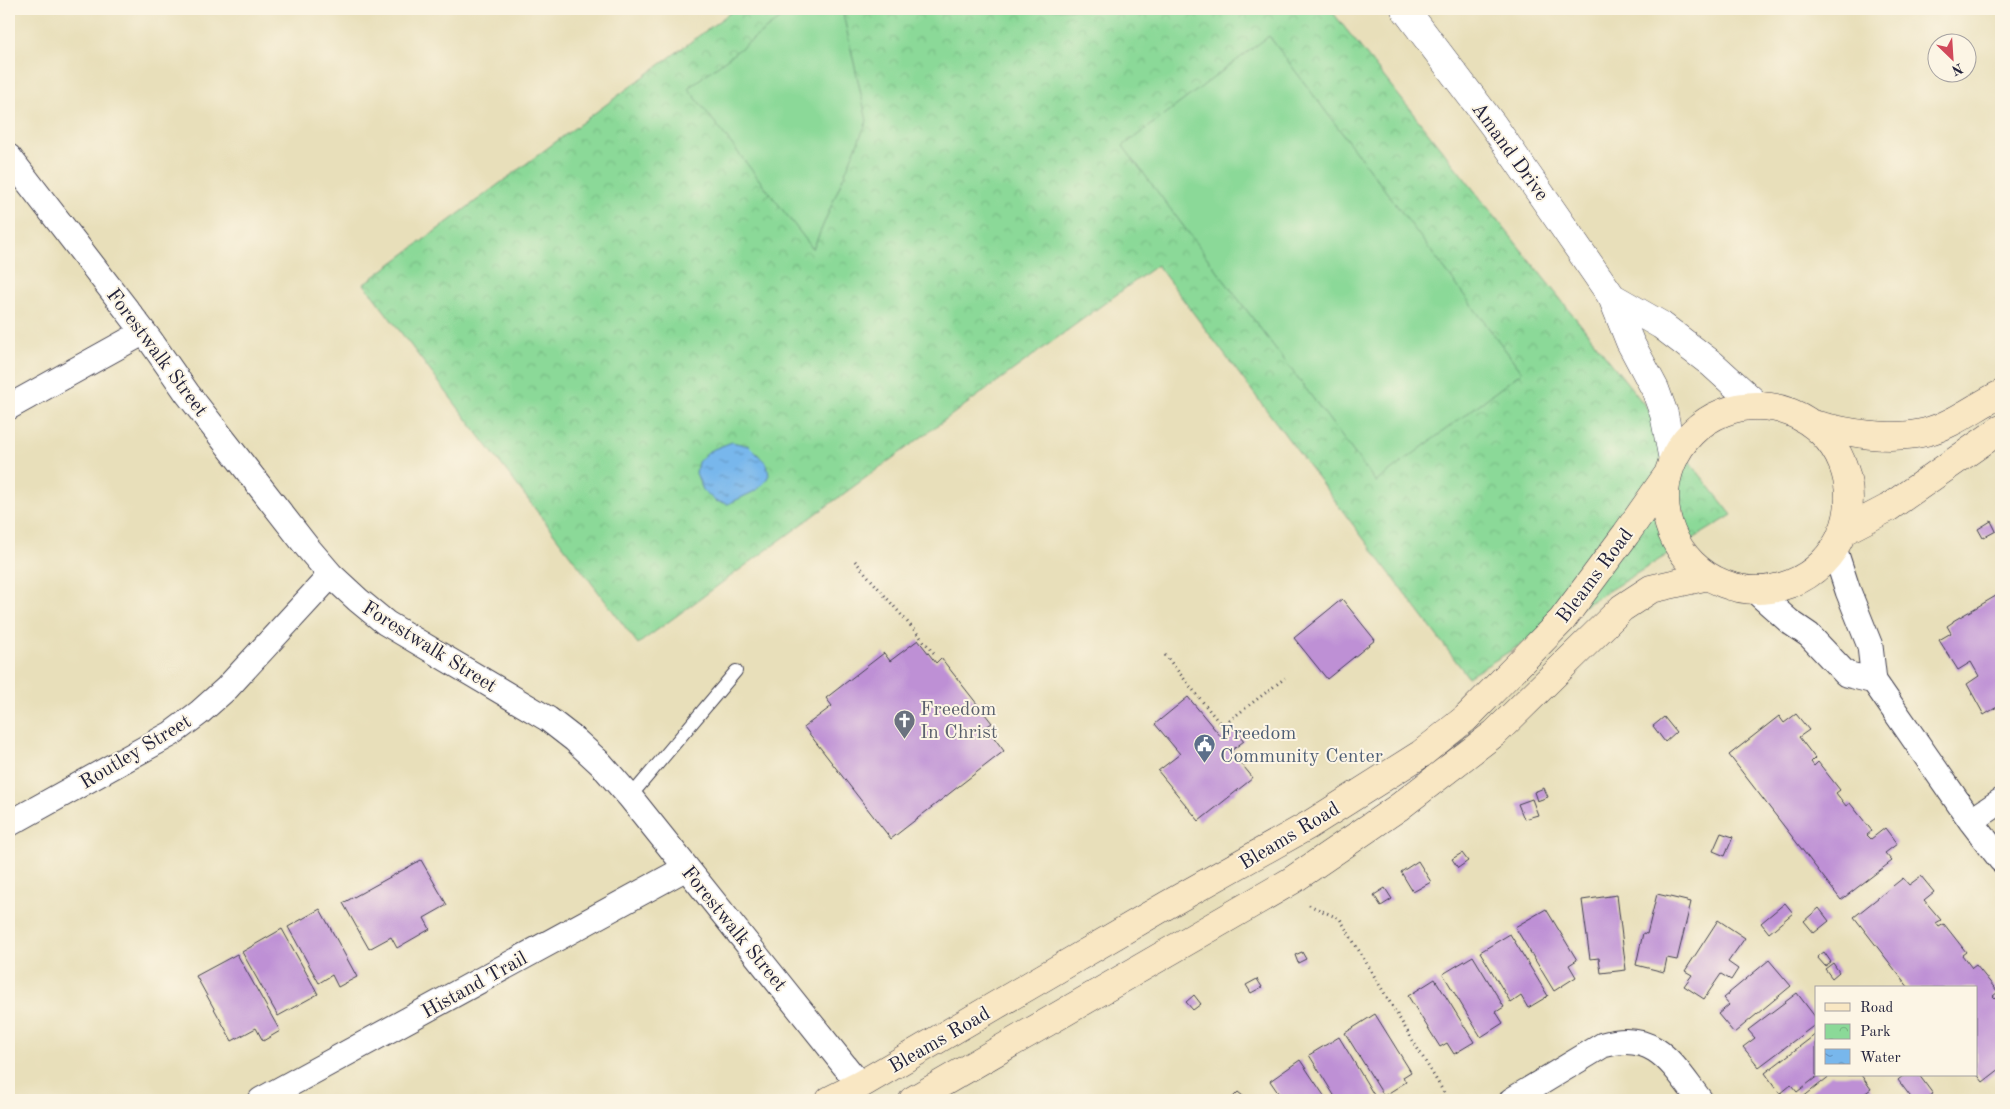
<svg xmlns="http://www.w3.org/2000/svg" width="2010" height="1109" viewBox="0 0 2010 1109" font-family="'Old Standard TT',serif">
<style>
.park{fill:url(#park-crowns);stroke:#567e6a}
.pitch{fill:#8bd998;stroke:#567e6a}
.water{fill:url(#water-ripples);stroke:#4d6c94}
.building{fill:#be90d5}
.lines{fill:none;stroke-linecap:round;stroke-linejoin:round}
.service-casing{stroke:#403e4e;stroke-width:14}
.minor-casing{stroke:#403e4e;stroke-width:27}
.tertiary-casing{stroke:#403e4e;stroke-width:29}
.secondary-casing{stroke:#403e4e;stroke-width:29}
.path{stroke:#403e4e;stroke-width:3;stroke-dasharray:1 4;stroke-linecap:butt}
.service{stroke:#fff;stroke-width:12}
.minor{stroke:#fff;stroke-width:25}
.tertiary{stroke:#fff;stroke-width:28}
.secondary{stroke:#f9e7c3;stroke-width:28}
.labels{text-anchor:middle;stroke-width:4;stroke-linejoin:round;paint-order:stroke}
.street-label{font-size:20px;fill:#22223b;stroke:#fcf5e5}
.worship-label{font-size:20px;fill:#5b616d;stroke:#fcf5e5;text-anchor:start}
.service-label{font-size:20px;fill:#4e5e75;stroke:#fcf5e5;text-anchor:start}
</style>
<defs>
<pattern id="park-crowns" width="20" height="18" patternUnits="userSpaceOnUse" patternTransform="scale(1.25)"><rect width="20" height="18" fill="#8bd998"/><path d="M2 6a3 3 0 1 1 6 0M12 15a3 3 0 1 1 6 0" fill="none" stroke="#78ba84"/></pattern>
<pattern id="water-ripples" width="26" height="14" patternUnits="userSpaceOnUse" patternTransform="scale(1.25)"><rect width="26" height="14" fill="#78b7ec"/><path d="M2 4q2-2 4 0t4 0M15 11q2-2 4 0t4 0" fill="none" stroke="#6294c0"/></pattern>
</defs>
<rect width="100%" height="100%" fill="#fcf5e5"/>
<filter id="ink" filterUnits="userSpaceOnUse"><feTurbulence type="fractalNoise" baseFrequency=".02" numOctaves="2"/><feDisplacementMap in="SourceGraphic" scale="10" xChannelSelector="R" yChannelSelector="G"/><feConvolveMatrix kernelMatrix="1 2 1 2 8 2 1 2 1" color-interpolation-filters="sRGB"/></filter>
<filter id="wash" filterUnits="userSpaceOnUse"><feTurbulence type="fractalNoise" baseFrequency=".0096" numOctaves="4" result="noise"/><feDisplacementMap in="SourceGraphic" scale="20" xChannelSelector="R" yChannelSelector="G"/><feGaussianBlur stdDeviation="1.12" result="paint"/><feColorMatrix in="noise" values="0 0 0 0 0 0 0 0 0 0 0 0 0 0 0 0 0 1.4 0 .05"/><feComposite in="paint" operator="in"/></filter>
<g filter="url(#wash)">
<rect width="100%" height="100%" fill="#e8dfba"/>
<path class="park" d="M 735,9 L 1330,9 L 1732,515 L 1468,677 L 1157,265 L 638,644 L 364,284 Z"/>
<path class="pitch" d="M 793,9 L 842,9 L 867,121 L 813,249 L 688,88 Z
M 1269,36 L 1522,372 L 1376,482 L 1123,146 Z"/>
<path class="water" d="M 732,442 L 749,446 L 767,464 L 769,475 L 765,482 L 755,491 L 728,504 L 715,501 L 703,490 L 696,473 L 698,462 L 709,451 Z"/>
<g id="blocks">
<path class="building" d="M 1991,521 L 1996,531 L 1983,538 L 1978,529 Z
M 2001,593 L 2001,716 L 1997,707 L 1984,715 L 1967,684 L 1979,676 L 1971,662 L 1958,670 L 1939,640 L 1951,633 L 1947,626 L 1953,622 L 1953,621 Z
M 1342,599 L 1375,640 L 1327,679 L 1294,638 Z
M 918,640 L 936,663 L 941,658 L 992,723 L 986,727 L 1004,751 L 891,839 L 804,727 L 832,706 L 826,698 L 884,653 L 890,661 Z
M 1188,697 L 1222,738 L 1234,728 L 1244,741 L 1231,751 L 1253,778 L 1199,821 L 1158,771 L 1180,754 L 1155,724 Z
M 1796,714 L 1809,730 L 1799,737 L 1815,758 L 1811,762 L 1814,766 L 1818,762 L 1840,790 L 1836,793 L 1846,806 L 1850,803 L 1872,831 L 1867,835 L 1871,839 L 1885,828 L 1897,844 L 1885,853 L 1892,861 L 1841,900 L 1729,755 L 1779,716 L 1784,723 Z
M 1664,717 L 1676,732 L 1665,742 L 1653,726 Z
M 1544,788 L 1548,797 L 1537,801 L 1534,792 Z
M 1532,799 L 1538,815 L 1524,819 L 1518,804 Z
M 1721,833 L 1733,837 L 1725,856 L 1713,851 Z
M 1462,853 L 1468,861 L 1458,868 L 1452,859 Z
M 421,860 L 447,905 L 424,918 L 430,929 L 397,948 L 391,937 L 369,949 L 343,903 Z
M 1418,861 L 1431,882 L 1413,892 L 1401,872 Z
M 1921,876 L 1934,892 L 1924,900 L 1941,920 L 1936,923 L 1939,927 L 1944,924 L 1966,952 L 1962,955 L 1972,968 L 1976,965 L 1998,992 L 1993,996 L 1997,1000 L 2001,997 L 2001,1068 L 1983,1082 L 1976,1073 L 1976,988 L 1909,988 L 1854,917 L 1903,878 L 1909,885 Z
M 1385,888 L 1392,899 L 1381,906 L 1374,895 Z
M 1657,894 L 1691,902 L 1677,960 L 1667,958 L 1664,972 L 1636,965 L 1643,933 L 1647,934 Z
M 1617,895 L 1626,970 L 1601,973 L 1599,958 L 1590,959 L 1582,900 Z
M 1785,903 L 1793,913 L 1769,933 L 1761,923 Z
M 1819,908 L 1829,921 L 1814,933 L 1804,921 Z
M 320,909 L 357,977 L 338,987 L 332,975 L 319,983 L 288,927 Z
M 1546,909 L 1577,960 L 1569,965 L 1576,977 L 1554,991 L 1515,927 Z
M 1718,920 L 1745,938 L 1728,962 L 1738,969 L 1731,980 L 1721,974 L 1704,999 L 1684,986 L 1692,975 L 1685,971 Z
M 282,929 L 318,994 L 278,1016 L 242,952 Z
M 1510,934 L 1548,996 L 1528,1008 L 1521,996 L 1511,1003 L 1480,952 Z
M 1302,952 L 1306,959 L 1298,963 L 1295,955 Z
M 1824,952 L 1831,962 L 1825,966 L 1817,957 Z
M 237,954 L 280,1031 L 263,1041 L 256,1028 L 232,1041 L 196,976 Z
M 1473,956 L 1504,1007 L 1496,1012 L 1503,1023 L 1481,1037 L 1443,974 Z
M 1769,960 L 1791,986 L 1734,1033 L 1718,1014 L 1729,1005 L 1723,998 Z
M 1833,963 L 1839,972 L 1832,978 L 1825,969 Z
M 1257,979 L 1262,987 L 1251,993 L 1246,985 Z
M 1435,979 L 1474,1042 L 1454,1054 L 1447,1043 L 1440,1047 L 1408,996 Z
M 1797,993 L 1816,1018 L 1816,1024 L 1759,1067 L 1743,1047 L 1755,1038 L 1748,1030 Z
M 1194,995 L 1201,1004 L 1193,1010 L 1186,1002 Z
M 1375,1014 L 1411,1072 L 1403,1077 L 1406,1082 L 1384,1096 L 1345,1033 Z
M 1816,1034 L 1816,1075 L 1819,1075 L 1797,1092 L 1791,1085 L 1780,1094 L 1765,1073 Z
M 1339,1037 L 1377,1100 L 1337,1100 L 1309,1055 Z
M 1300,1060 L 1327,1100 L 1283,1100 L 1270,1081 Z
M 1831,1075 L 1861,1075 L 1871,1089 L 1856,1100 L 1804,1100 L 1802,1098 Z
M 1904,1075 L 1919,1075 L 1933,1094 L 1924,1100 L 1913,1100 L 1898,1080 Z
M 1238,1092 L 1248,1100 L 1230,1100 Z"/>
</g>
</g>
<g filter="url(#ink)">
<use href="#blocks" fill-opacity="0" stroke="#403e4e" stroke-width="1"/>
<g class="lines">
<defs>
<path id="service" d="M 630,797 L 736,671"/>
<path id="minor" d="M 9,157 L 150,340 L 187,393 L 307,547 L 331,575 L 358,600 L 386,623 L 548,719 L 575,740 L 601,764 L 630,797 L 860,1085
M 9,407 L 144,332
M 1834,548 L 1848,591 L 1870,646 L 1874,681 L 1971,821 L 2001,860
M 1754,590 L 1790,622 L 1809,635 L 1846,674 L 1874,681
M 1971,821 L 2001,801
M 9,824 L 171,734 L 199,713 L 227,688 L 331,575
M 261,1100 L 686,868
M 1512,1100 L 1603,1045 C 1655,1030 1672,1064 1700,1100"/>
<path id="tertiary" d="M 1405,9 L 1493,125 L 1612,297 L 1630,342 L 1655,389 L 1664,414 L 1673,460
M 1612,297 L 1661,325 L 1712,364 L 1757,405"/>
<path id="secondary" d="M1665 498a92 92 0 1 1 184 0a92 92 0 1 1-184 0Z
M 1813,424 C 1849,433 1889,441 1926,432 C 1953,425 1976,406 2001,394
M 1842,532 L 1888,508 L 2001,429
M 830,1100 L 860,1085 L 1167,905 L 1309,825 L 1421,754 L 1466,718 L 1562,620 L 1626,534 L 1668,474
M 913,1100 L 1291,881 L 1399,807 L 1495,733 L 1622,608 L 1651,589 L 1708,576"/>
</defs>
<use href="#service" class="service-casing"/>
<use href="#minor" class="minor-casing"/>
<use href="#tertiary" class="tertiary-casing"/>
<use href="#secondary" class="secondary-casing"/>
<path class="path" d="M 855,561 L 934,653
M 1165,655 L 1222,726 L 1285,678
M 1309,905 L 1340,919 L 1446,1096"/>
<use href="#service" class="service"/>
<use href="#minor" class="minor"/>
<use href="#tertiary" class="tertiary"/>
<use href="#secondary" class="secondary"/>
</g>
</g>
<defs>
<symbol id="church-pin" viewBox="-11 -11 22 30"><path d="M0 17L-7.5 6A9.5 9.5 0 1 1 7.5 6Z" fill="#6b7280" stroke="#fcf5e5"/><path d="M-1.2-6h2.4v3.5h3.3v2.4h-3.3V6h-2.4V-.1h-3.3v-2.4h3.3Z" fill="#fff"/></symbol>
<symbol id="civic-pin" viewBox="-11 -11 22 30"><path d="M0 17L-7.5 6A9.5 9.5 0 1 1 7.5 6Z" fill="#5c6f8a" stroke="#fcf5e5"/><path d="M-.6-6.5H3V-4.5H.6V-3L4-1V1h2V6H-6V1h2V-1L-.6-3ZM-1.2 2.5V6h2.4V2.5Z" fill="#fff"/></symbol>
</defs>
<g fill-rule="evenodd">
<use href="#church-pin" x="892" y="708" width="25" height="34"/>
<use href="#civic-pin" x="1192" y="732" width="25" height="34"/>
</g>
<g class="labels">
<g class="street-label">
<text transform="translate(1511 151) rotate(54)" y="7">Amand Drive</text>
<text transform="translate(158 352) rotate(53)" y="7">Forestwalk Street</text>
<text transform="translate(1594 575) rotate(-53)" y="7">Bleams Road</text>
<text transform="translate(430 646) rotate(32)" y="7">Forestwalk Street</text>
<text transform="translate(135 751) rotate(-31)" y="7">Routley Street</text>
<text transform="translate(1289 835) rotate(-31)" y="7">Bleams Road</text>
<text transform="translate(735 928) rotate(51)" y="7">Forestwalk Street</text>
<text transform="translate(474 984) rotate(-29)" y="7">Histand Trail</text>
<text transform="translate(939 1039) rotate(-30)" y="7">Bleams Road</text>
</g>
<g class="worship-label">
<text x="920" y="715">Freedom<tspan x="920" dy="23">In Christ</tspan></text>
</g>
<g class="service-label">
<text x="1220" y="739">Freedom<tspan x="1220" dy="23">Community Center</tspan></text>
</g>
</g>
<rect width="2010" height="1109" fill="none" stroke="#fcf5e5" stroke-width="30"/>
<rect x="1815" y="986" width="162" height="90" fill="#fcf5e5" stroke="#a5a1a1"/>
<rect x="1825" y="1003" width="25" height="8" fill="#f9e7c3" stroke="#a5a1a1"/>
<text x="1860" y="1012" font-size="15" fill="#22223b">Road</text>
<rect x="1825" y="1024" width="25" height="15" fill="url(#park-crowns)" stroke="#a5a1a1"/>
<text x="1860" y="1036" font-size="15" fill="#22223b">Park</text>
<rect x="1825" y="1049" width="25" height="15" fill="url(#water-ripples)" stroke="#a5a1a1"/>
<text x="1860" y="1062" font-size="15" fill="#22223b">Water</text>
<g transform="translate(1952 58) rotate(155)"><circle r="24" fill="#fcf5e5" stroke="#a5a1a1"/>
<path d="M0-4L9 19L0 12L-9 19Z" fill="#d1495b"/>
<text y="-8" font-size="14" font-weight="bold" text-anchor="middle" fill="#22223b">N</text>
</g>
</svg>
